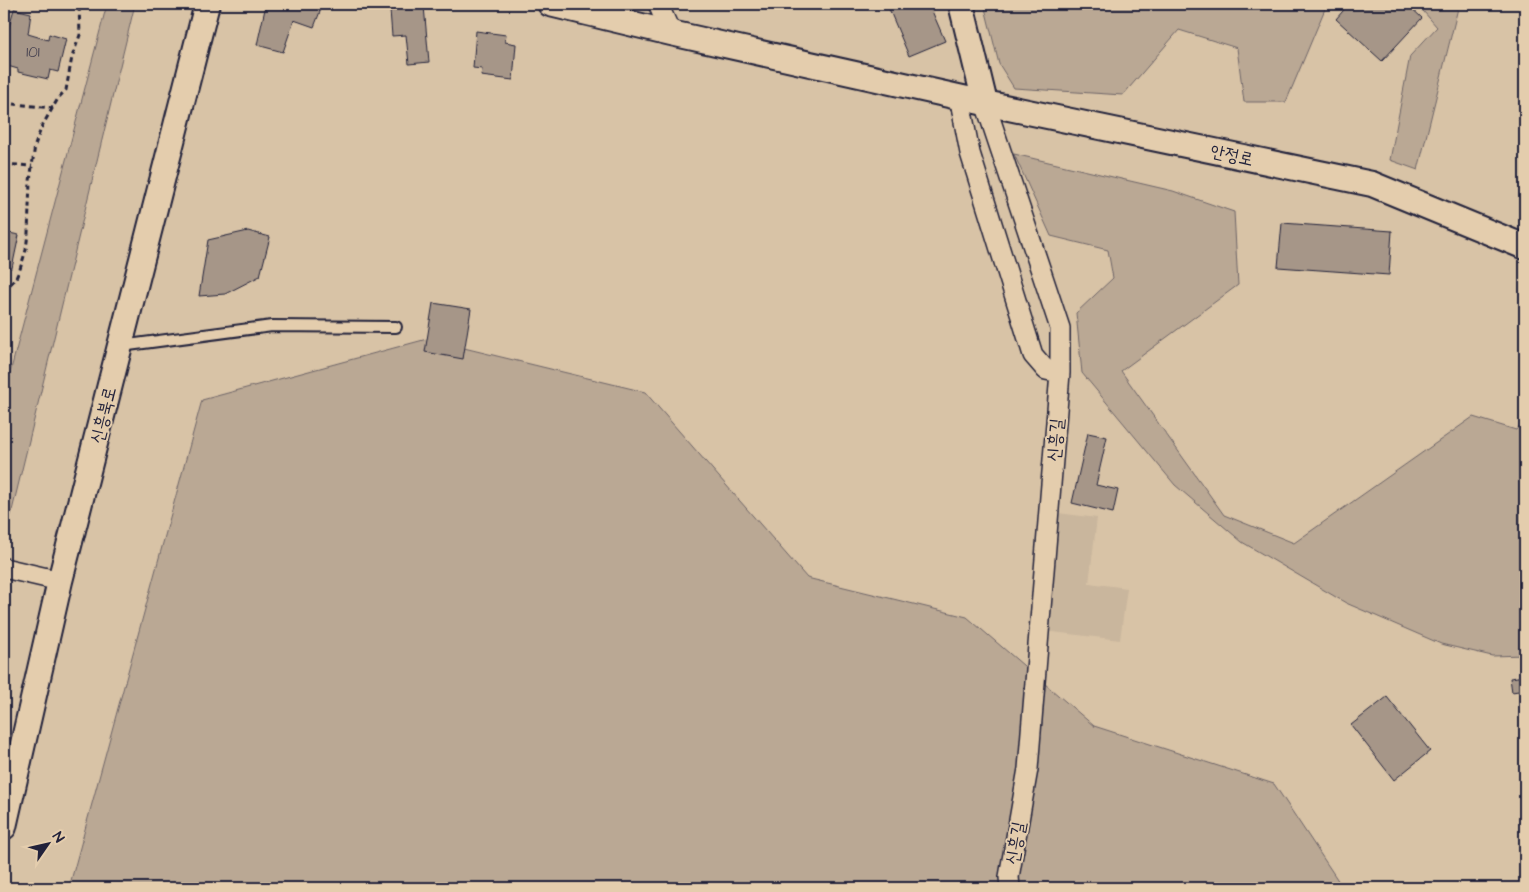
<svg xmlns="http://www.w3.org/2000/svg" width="1529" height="892" viewBox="0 0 1529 892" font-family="'Architects Daughter','Poor Story',sans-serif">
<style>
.built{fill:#c9b69d}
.green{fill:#baa894;stroke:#6e6568}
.building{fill:#a69688;stroke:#22223b}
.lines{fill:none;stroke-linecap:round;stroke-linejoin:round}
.service-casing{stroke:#22223b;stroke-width:14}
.minor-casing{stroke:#22223b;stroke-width:22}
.tertiary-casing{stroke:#22223b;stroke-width:28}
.path{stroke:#22223b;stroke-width:3;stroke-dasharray:5 4;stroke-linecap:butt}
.service{stroke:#e4cdad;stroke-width:10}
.minor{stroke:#e4cdad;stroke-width:19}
.tertiary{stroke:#e4cdad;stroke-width:24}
.labels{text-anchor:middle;stroke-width:4;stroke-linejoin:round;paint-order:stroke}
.number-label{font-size:15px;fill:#433f4e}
.street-label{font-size:18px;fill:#22223b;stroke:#e4cdad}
</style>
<rect width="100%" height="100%" fill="#d8c3a6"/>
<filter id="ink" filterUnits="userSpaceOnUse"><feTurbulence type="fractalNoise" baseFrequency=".02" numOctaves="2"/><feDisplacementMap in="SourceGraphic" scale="10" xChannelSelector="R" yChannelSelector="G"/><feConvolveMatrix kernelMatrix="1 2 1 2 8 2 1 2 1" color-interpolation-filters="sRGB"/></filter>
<g filter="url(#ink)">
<path class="built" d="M 1058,513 L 1097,518 L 1089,583 L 1127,588 L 1120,640 L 1044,631 Z"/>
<path class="green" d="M 107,4 L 135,4 L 9,523 L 4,528 L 4,396 Z
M 984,4 L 1327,4 L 1286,102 L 1244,102 L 1237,48 L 1179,30 L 1123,95 L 1014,88 L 999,64 Z
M 1417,4 L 1459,4 L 1418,170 L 1390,160 L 1410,56 L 1437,27 Z
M 1014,154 L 1173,191 L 1234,212 L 1238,285 L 1121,371 L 1224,515 L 1294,543 L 1473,417 L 1516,430 L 1525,420 L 1525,655 L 1492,656 L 1441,644 L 1346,603 L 1242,542 L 1175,485 L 1082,373 L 1076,313 L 1113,278 L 1108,250 L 1051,236 Z
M 427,339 L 645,392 L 807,578 L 967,617 L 1094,726 L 1274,784 L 1343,888 L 69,888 L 202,400 Z"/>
<path class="building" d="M 276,4 L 323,4 L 314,27 L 294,20 L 283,52 L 257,45 L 265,9 Z
M 887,4 L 929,4 L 945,41 L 909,56 Z
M 1349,4 L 1407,4 L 1422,18 L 1382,61 L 1336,19 Z
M 424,6 L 429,62 L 409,64 L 406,35 L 392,36 L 390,10 Z
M 14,9 L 31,13 L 28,34 L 48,40 L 49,34 L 66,39 L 58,72 L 50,70 L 48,79 L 18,72 L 18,69 L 4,65 L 4,29 L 8,30 Z
M 476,31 L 506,35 L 505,42 L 516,44 L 513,80 L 481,76 L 482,69 L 473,68 Z
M 1282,223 L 1392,231 L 1389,275 L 1278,267 Z
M 248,231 L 270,237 L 260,276 L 225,294 L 199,296 L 208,240 Z
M 4,232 L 19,235 L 12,268 L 5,266 L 4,272 Z
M 433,303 L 471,309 L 463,359 L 425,352 Z
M 1088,433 L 1107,437 L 1096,485 L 1118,490 L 1113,513 L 1072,503 Z
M 1525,676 L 1525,690 L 1512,692 L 1510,678 Z
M 1387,697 L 1430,751 L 1394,780 L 1351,725 Z"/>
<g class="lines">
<defs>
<path id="service" d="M 121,346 L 272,326 L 396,327"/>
<path id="minor" d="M 658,4 L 671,33
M 959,96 L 970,153 L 1033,355 L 1046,370 L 1060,373
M 985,103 L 1060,328 L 1060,373 L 1028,769 L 1009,877 L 1010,888
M 4,568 L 60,581"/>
<path id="tertiary" d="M 550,4 L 671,33 L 985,103 L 1372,184 L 1525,247
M 961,4 L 985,103
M 4,827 L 60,581 L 207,4"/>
</defs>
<use href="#service" class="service-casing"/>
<use href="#minor" class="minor-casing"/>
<use href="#tertiary" class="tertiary-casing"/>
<path class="path" d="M 4,103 L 53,108
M 4,164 L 32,166
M 4,291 L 16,278 L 20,269 L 26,250 L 28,233 L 30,181 L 35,145 L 42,126 L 59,97 L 66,90 L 72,57 L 80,35 L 79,4"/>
<use href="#service" class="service"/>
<use href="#minor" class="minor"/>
<use href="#tertiary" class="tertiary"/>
</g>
</g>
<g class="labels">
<g class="number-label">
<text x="33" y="57">101</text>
</g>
<g class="street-label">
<text transform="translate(1232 155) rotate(12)" y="6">안정로</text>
<text transform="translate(103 415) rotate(-76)" y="6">신흥북로</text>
<text transform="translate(1055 440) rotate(-85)" y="6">신흥길</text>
<text transform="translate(1015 843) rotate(-80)" y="6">신흥길</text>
</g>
</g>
<rect width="1529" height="892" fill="none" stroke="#e4cdad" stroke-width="20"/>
<rect x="10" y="10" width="1509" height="872" fill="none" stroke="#22223b" stroke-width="2" filter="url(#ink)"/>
<g transform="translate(48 844) rotate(56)" stroke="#e4cdad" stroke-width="4" paint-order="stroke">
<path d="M0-4L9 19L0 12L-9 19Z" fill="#22223b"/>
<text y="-8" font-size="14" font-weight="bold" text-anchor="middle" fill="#22223b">N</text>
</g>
</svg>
